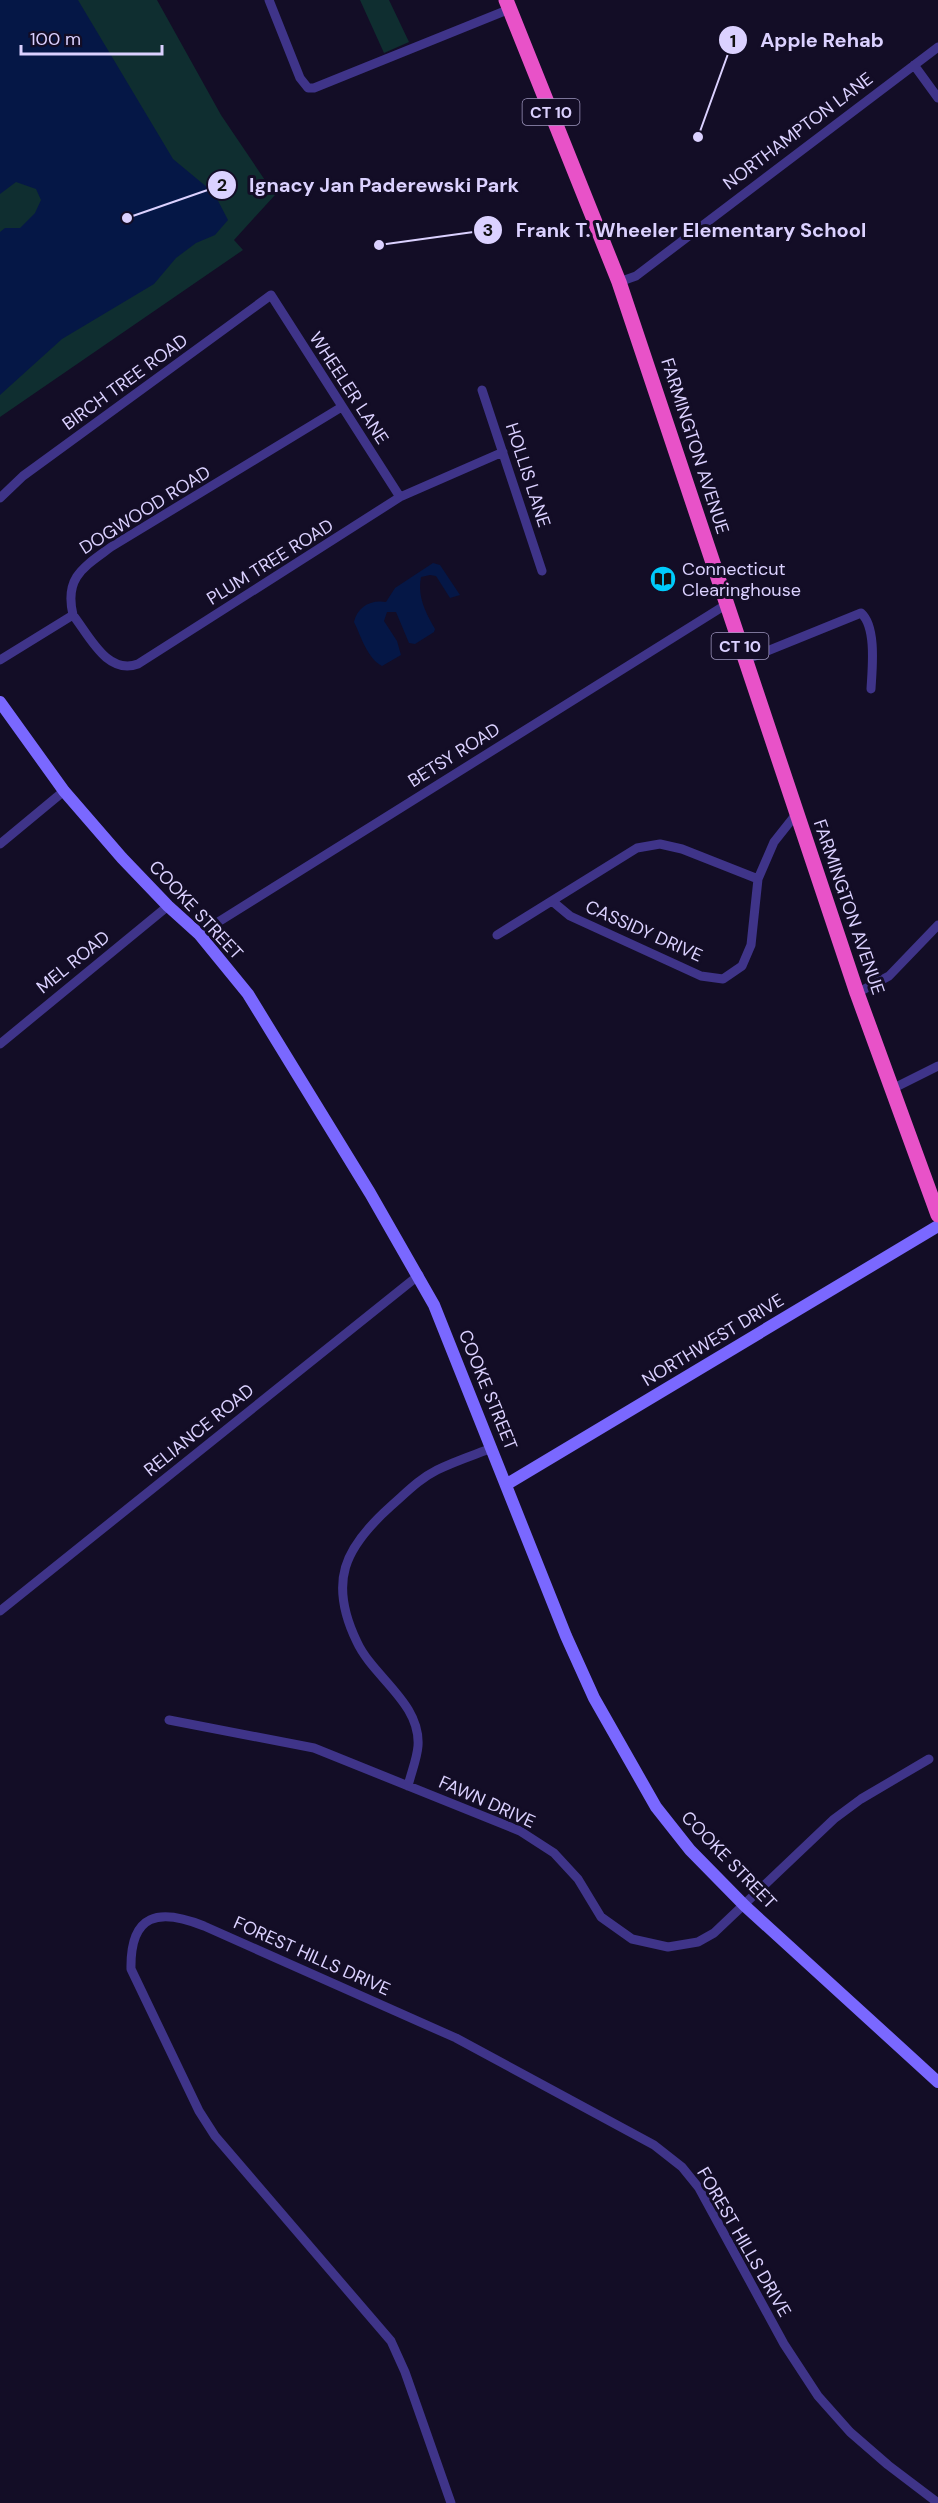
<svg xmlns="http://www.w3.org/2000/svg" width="938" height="2503" viewBox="0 0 938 2503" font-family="'DM Sans',sans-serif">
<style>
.green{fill:#0f2e30}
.water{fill:#051746}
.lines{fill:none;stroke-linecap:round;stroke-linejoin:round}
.minor{stroke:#3f3489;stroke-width:9}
.secondary{stroke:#7a68ff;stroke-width:12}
.trunk{stroke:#e852c8;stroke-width:15}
.labels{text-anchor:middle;stroke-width:6;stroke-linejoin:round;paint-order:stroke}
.shield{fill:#130d26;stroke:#9f96be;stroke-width:1.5}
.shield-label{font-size:16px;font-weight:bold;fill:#dbd1ff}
.street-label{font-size:18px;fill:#dbd1ff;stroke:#130d26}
.poi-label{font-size:18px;fill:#dbd1ff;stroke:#130d26;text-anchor:start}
.leader{fill:none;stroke:#dbd1ff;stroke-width:2}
.callout-dot{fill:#dbd1ff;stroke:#130d26;stroke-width:2}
.mark-label{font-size:18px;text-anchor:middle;font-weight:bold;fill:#111}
.callout-label{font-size:20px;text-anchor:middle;font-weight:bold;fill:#dbd1ff;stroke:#130d26;stroke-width:6;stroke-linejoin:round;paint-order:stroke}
</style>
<rect width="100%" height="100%" fill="#130d26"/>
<path class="green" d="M 0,0 L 157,0 L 221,115 L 275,195 L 234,240 L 243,250 L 0,417 Z
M 360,0 L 389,0 L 409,42 L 384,53 Z"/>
<path class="water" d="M 0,0 L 78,0 L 173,159 L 214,193 L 228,220 L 215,235 L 196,243 L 176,258 L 154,284 L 62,339 L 0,395 L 0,232 L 5,228 L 20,228 L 35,213 L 41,200 L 36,189 L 16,182 L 0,194 Z
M 433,563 L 440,565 L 460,595 L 450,598 L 436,576 L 430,575 L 421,577 C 417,597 426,613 435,629 L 434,632 L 415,644 L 409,643 L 396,612 L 387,612 L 384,621 L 397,641 L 401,655 L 382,666 C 367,658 361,636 354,622 C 357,607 371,599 386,602 L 395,588 Z"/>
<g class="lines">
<path class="minor" d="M 269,0 L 300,78 L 308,88 L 314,88 L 510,9
M 914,65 L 938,98
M 619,282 L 636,276 L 938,47
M 482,390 L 542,571
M 0,498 L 23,476 L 271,295 L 400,497
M 73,615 C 90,637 107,675 138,664 L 400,497 L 503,452
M 0,660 L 73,615 C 64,577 84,567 111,547 L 340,408
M 745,660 L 861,613 C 877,627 872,670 871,689
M 0,844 L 64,791
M 552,901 L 570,916 L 701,976 L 723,979 L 742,966 L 751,945 L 758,879
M 199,934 L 727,604
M 497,935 L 637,848 L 660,844 L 682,849 L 758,879 L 774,842 L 797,813
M 857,993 L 889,976 L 938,925
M 0,1044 L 168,906
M 892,1089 L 938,1066
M 0,1611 L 419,1275
M 169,1720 L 314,1748 L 520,1831 L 554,1853 L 578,1879 L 601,1917 L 632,1939 L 668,1947 L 698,1942 L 714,1933 L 834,1819 L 861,1799 L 929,1759
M 408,1786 C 411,1773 417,1759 418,1746 C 421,1703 373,1677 357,1642 C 328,1582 344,1548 391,1506 C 406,1493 419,1479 437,1470 C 455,1461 474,1455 492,1448
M 451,2503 L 405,2372 L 391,2341 L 215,2136 L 199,2111 L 131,1969 C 130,1913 159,1908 204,1926 L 456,2038 L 654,2145 L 682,2167 L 699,2188 L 784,2344 L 818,2396 L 850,2432 L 888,2465 L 938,2503"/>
<path class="secondary" d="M 0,702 L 64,791 L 122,858 L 168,906 L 199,934 L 248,994 L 370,1193 L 434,1305 L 566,1636 L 594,1698 L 656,1807 L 690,1850 L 745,1906 L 938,2082
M 507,1484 L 938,1226"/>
<path class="trunk" d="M 506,0 L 619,282 L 857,993 L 938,1215"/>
</g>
<defs>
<symbol id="library-disc" viewBox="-11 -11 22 22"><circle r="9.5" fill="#00ccfc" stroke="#130d26"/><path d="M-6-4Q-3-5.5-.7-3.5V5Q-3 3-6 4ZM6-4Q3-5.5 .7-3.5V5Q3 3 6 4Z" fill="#111"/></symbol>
</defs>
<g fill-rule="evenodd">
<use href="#library-disc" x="648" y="564" width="30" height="30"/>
</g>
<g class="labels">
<g class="shield">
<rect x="522.5" y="99" width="57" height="26" rx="4.5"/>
<rect x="711.5" y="633" width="57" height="26" rx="4.5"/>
</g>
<g class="shield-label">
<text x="551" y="118">CT 10</text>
<text x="740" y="652">CT 10</text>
</g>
<g class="street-label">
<text transform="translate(798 131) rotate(-37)" y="6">NORTHAMPTON LANE</text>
<text transform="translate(125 382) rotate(-36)" y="6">BIRCH TREE ROAD</text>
<text transform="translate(349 388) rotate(57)" y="6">WHEELER LANE</text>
<text transform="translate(695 446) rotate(72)" y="6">FARMINGTON AVENUE</text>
<text transform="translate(528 475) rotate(72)" y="6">HOLLIS LANE</text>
<text transform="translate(145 510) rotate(-32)" y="6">DOGWOOD ROAD</text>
<text transform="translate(270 562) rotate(-32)" y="6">PLUM TREE ROAD</text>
<text transform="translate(454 755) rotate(-32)" y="6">BETSY ROAD</text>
<text transform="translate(849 907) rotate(71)" y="6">FARMINGTON AVENUE</text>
<text transform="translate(196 910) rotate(47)" y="6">COOKE STREET</text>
<text transform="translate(644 931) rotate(24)" y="6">CASSIDY DRIVE</text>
<text transform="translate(73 962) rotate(-39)" y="6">MEL ROAD</text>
<text transform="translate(713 1340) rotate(-31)" y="6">NORTHWEST DRIVE</text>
<text transform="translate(488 1390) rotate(68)" y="6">COOKE STREET</text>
<text transform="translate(199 1430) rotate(-39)" y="6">RELIANCE ROAD</text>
<text transform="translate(487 1802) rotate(24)" y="6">FAWN DRIVE</text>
<text transform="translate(729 1860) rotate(46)" y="6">COOKE STREET</text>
<text transform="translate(312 1956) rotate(24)" y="6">FOREST HILLS DRIVE</text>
<text transform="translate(744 2242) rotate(60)" y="6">FOREST HILLS DRIVE</text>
</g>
<g class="poi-label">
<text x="682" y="575">Connecticut<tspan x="682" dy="21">Clearinghouse</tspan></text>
</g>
</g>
<path class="leader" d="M698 137L733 40M127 218L222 185M379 245L488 230"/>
<g class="callout-dot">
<circle cx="698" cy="137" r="6"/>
<circle cx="127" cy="218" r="6"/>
<circle cx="379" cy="245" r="6"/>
<circle cx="733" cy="40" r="15"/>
<circle cx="222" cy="185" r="15"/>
<circle cx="488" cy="230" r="15"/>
</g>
<g class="mark-label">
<text x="733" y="47">1</text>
<text x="222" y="191">2</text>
<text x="488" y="236">3</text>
</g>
<g class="callout-label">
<text x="822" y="47">Apple Rehab</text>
<text x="384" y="192">Ignacy Jan Paderewski Park</text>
<text x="691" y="237">Frank T. Wheeler Elementary School</text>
</g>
<path d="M21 45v9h141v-9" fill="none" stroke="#dbd1ff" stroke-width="3"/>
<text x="30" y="45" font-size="18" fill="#dbd1ff" stroke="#130d26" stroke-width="4.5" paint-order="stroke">100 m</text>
</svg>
